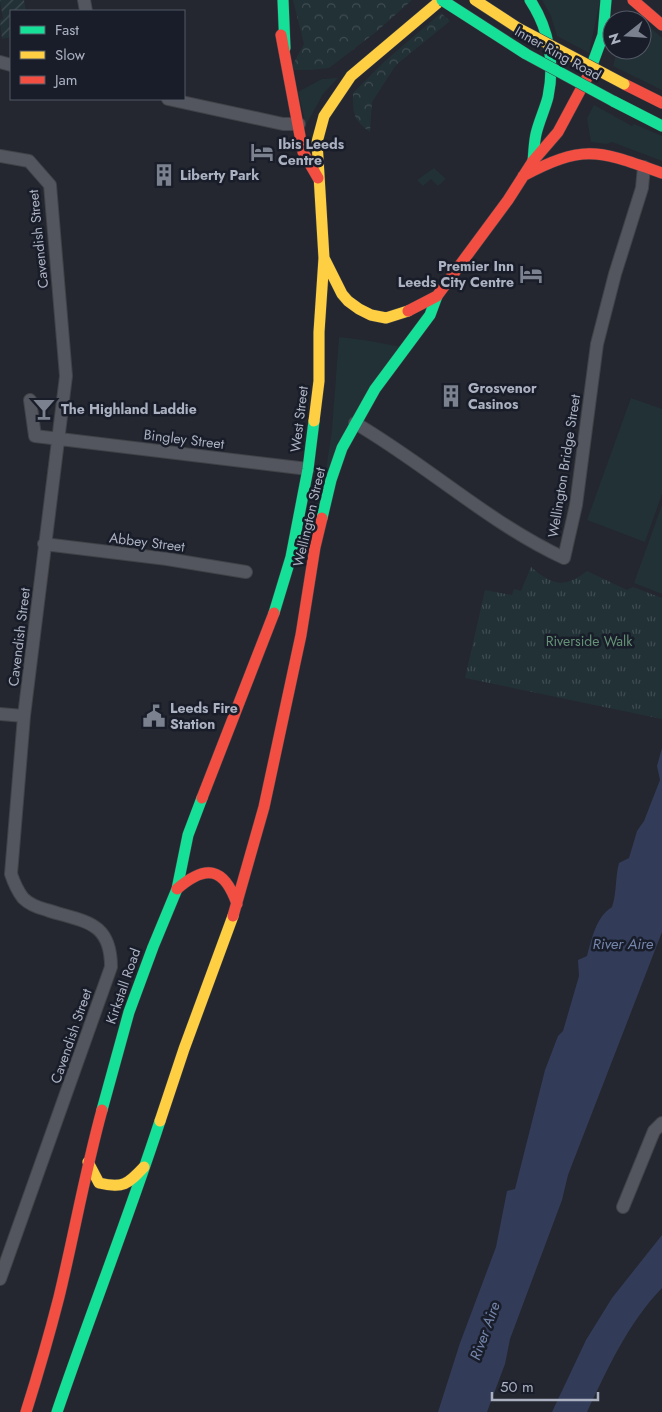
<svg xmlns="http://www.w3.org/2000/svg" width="662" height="1412" viewBox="0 0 662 1412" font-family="Jost,sans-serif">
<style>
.grass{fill:#223135}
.forest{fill:url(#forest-crowns)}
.park{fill:url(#park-tufts)}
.garden{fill:url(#garden-furrows)}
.water{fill:#323c58}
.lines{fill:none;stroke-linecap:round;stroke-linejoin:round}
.street-casing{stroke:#404248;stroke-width:14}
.fast-casing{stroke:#404248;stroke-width:12}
.slow-casing{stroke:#404248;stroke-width:12}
.jam-casing{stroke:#404248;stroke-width:12}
.street{stroke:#53565e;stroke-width:12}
.fast{stroke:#16e098;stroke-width:11}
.slow{stroke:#ffcf43;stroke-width:11}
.jam{stroke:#f24e42;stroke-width:11}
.fast-bridge-casing{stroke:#40434b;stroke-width:12;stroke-linecap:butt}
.slow-bridge-casing{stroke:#40434b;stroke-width:12;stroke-linecap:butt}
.fast-bridge{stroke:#16e098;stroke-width:11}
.slow-bridge{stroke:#ffcf43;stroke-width:11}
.labels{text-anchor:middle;stroke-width:5;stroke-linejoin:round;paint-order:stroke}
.street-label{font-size:14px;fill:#acb1c2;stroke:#181d29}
.poi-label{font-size:14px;font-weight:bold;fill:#acb1c2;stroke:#181d29;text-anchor:start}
.park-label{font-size:14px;fill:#659176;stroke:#181d29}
.water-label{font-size:15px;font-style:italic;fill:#7484aa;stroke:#181d29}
</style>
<defs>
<pattern id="forest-crowns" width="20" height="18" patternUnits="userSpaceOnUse" patternTransform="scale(1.25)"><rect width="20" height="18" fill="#223135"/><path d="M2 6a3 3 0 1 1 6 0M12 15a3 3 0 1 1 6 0" fill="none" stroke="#3f4c51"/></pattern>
<pattern id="park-tufts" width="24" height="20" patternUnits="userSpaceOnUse" patternTransform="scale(1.25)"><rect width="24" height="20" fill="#223135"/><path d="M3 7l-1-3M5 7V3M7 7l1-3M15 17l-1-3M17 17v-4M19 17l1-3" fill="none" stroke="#3f4c51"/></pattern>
<pattern id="garden-furrows" width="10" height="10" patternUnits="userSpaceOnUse" patternTransform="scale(1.25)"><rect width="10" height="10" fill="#223135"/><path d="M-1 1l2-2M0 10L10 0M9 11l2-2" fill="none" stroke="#3f4c51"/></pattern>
</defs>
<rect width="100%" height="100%" fill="#24272f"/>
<path class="grass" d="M 542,0 L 600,0 L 589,53 L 557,36 L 551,16 Z
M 642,20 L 662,38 L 662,90 L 613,66 L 617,50 L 642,50 Z
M 338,78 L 323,94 L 306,125 L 298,92 L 322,79 Z
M 594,105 L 632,126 L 634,124 L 662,136 L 662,161 L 612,142 L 607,144 L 591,142 L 587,118 Z
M 434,168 L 446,179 L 438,186 L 431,179 L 423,186 L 417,180 Z
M 339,337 L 364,340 L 402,347 L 325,477 L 332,430 Z
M 631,398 L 662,409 L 662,494 L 645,542 L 587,520 Z
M 662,505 L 662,594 L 634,583 Z"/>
<path class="forest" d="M 293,0 L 412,0 L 376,32 L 329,68 L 310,70 L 293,70 L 292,66 L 304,44 Z
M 441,13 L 450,21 L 396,65 L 372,102 L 370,132 C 353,120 353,114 353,93 L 385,61 Z"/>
<path class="park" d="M 531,567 C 552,585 564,589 587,571 L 627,590 L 633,587 L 662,598 L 662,719 L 465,678 L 485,590 L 512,595 L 514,589 L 521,591 Z"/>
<path class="garden" d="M 0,0 L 24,0 L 26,11 L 11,11 L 11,37 L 2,39 L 0,20 L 3,19 Z"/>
<path class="water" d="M 662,748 L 662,932 L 568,1175 L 562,1200 L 510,1339 L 505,1364 L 487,1412 L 438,1412 L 460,1343 L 496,1247 L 507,1191 L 515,1189 L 545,1070 L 558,1036 L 563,1031 L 579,976 L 578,960 L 587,956 C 592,938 596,917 612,907 C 617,892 615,878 619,863 L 629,858 L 637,831 L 644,821 L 660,780 L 657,766 Z
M 662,1235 L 662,1288 C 628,1323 608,1368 587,1412 L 552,1412 L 586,1340 L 612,1298 Z"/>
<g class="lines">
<defs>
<path id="street" d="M 84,0 L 86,11
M 0,62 L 11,65
M 168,99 L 283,124 L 299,124
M 0,156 L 29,161 L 50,185 L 66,376 L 24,716 L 11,874 C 14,883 17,890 23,898 C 29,904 39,908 47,910 C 83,922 111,920 111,967 L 0,1279
M 30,400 L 35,436 L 308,469
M 355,423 C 427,465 489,523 564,558 L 576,505 L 597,344 L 615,274 L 642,188 L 644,167
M 44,544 L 167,559 L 246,572
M 0,714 L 24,716
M 623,1207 L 654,1131 L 662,1123"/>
<path id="fast" d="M 283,0 L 285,48
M 530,0 C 549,29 555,63 548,97 C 545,109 539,121 536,134 C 534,143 534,152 533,161
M 588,76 L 603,35 L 606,0
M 613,101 L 662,126
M 322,518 L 331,480 L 342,448 L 375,389 L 430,315 L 437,296
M 274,613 L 291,557 L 308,469 L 314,421
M 102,1110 L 129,1012 L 153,947 L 177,889 L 188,835 L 202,798
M 57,1412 C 90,1315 128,1219 160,1121"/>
<path id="slow" d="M 408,311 L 386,318 L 371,315 L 359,309 L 348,301 L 342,294 L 324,258 L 317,142 L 324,116 L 351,76 L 441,0
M 314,421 L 319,381 L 319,332 L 324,258
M 160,1121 L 184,1049 L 233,916
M 88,1162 L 99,1183 C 123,1189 128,1184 144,1167"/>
<path id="jam" d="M 633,0 L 662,25
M 281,35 L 303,152 L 318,178
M 624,84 L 662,103
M 523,176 C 585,143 599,151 662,173
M 408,311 L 437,296 L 508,200 L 533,161 L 558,132 L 588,76
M 202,798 L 274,613
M 177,889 C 206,864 224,867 237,904
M 233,916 L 264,807 L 301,635 L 315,547 L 322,518
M 26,1412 C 38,1374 49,1336 59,1297 C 74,1235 85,1172 102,1110"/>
</defs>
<use href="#street" class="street-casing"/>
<use href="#fast" class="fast-casing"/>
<use href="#slow" class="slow-casing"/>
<use href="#jam" class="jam-casing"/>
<use href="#street" class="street"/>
<use href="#fast" class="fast"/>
<use href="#slow" class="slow"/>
<use href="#jam" class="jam"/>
<defs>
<path id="fast-bridge" d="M 442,0 L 526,54 L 613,101"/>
<path id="slow-bridge" d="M 475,0 L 518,28 L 624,84"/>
</defs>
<use href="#fast-bridge" class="fast-bridge-casing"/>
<use href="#slow-bridge" class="slow-bridge-casing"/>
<use href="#fast-bridge" class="fast-bridge"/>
<use href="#slow-bridge" class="slow-bridge"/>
</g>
<defs>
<symbol id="hotel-bare" viewBox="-9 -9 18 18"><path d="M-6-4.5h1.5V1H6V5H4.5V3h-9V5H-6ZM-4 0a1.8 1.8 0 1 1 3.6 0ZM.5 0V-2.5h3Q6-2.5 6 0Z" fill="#7c818f" stroke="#181d29" stroke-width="2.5" paint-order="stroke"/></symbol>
<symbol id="building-bare" viewBox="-9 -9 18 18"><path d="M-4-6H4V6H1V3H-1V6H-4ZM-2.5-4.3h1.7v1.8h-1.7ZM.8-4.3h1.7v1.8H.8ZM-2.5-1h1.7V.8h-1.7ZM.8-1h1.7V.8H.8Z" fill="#7c818f" stroke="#181d29" stroke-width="2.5" paint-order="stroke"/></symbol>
<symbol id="bar-bare" viewBox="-9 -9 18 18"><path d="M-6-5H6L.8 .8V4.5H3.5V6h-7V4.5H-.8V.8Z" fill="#7c818f" stroke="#181d29" stroke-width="2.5" paint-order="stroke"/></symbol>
<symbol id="civic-bare" viewBox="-9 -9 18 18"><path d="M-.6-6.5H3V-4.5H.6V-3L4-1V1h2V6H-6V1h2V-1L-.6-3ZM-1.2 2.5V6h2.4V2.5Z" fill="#7c818f" stroke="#181d29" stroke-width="2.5" paint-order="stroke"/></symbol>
</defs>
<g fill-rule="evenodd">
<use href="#hotel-bare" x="246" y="136" width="32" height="32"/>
<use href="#building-bare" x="148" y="159" width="32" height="32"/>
<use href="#hotel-bare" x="515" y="258" width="32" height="32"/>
<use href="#building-bare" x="435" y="380" width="32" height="32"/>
<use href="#bar-bare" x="28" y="393" width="32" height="32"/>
<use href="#civic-bare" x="138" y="700" width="32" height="32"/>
</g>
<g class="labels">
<g class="street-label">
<text transform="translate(558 53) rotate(29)" y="5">Inner Ring Road</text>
<text transform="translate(38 239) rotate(-96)" y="5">Cavendish Street</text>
<text transform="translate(299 419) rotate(-83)" y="5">West Street</text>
<text transform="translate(184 439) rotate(7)" y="5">Bingley Street</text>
<text transform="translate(564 466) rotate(-81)" y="5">Wellington Bridge Street</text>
<text transform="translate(309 517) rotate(-77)" y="5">Wellington Street</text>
<text transform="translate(147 542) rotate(7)" y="5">Abbey Street</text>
<text transform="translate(19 637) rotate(-83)" y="5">Cavendish Street</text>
<text transform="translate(123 986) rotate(-71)" y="5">Kirkstall Road</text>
<text transform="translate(71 1036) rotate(-71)" y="5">Cavendish Street</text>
</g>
<g class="poi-label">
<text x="278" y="149">Ibis Leeds<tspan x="278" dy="16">Centre</tspan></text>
<text x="180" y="180">Liberty Park</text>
<text x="514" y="271" text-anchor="end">Premier Inn<tspan x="514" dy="16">Leeds City Centre</tspan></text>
<text x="468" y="393">Grosvenor<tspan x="468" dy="16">Casinos</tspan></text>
<text x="61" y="414">The Highland Laddie</text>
<text x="170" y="713">Leeds Fire<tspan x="170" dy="16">Station</tspan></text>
</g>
<g class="park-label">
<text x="589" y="646">Riverside Walk</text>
</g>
<g class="water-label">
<text x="623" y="949">River Aire</text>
<text transform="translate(485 1331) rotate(-70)" y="5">River Aire</text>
</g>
</g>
<rect x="10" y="10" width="175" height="90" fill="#181d29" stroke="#535866"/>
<rect x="20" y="26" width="25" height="8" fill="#16e098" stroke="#535866"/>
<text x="55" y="35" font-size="15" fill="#acb1c2">Fast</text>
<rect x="20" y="51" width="25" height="8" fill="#ffcf43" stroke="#535866"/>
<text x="55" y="60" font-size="15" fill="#acb1c2">Slow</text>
<rect x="20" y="76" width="25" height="8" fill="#f24e42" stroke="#535866"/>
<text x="55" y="85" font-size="15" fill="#acb1c2">Jam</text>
<g transform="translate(627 35) rotate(253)"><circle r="24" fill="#181d29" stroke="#535866"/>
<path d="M0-4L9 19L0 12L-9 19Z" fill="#7c818f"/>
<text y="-8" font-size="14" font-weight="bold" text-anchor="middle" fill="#acb1c2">N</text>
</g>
<path d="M492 1392v8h106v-8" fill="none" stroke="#acb1c2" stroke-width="2.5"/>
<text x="500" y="1392" font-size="15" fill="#acb1c2" stroke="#181d29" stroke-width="4" paint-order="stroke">50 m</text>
</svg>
